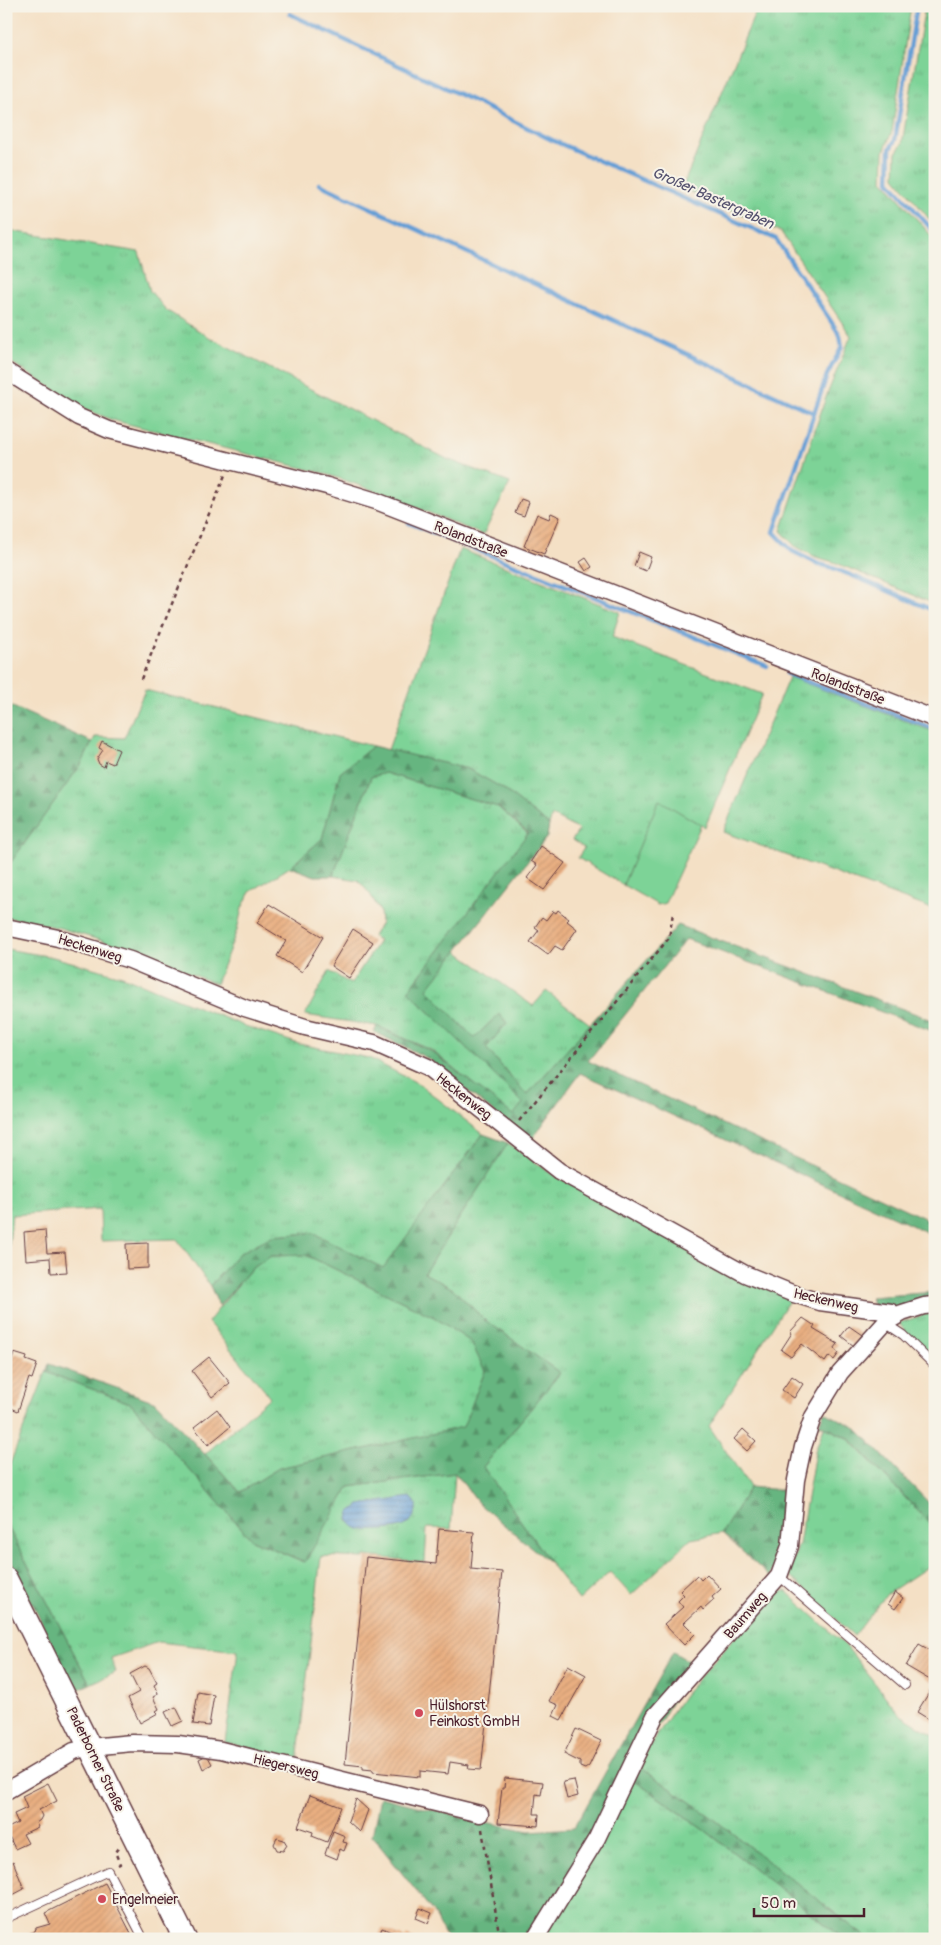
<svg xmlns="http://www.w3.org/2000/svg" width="941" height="1945" viewBox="0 0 941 1945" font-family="Pangolin,sans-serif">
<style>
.grass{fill:url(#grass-tufts);stroke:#647961}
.forest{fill:url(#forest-firs);stroke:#586a56}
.pitch{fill:#7dd397;stroke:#647961}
.water{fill:url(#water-rules);stroke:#585f80}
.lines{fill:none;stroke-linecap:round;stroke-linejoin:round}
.stream{stroke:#669fd5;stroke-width:4.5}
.building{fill:url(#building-hatch)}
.service-casing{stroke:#643c42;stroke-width:10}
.minor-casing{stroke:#643c42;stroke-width:19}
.secondary-casing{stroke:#643c42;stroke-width:25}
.path{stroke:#643c42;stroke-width:2.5;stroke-dasharray:4 4;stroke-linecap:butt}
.service{stroke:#fff;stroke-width:8}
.minor{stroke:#fff;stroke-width:16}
.secondary{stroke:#fff;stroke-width:22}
.poi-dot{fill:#d1495b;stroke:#f7f3e8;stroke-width:2}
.labels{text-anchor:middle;stroke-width:4;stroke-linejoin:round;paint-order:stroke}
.street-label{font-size:14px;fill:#4a1f2b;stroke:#f7f3e8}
.poi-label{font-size:14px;fill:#4a1f2b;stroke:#f7f3e8;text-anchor:start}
.water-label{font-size:15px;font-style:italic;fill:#55526f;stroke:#f7f3e8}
</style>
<defs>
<pattern id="grass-tufts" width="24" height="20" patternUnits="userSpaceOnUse" patternTransform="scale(1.25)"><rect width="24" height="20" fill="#7dd397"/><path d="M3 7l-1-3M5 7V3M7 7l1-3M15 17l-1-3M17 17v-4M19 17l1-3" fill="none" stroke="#6eb582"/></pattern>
<pattern id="forest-firs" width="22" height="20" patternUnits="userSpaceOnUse" patternTransform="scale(1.25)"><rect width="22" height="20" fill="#66b580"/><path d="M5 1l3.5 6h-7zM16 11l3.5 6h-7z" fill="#569369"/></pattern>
<pattern id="water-rules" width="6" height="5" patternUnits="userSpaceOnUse" patternTransform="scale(1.25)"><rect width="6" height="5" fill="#669fd5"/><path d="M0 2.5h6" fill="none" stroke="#5681ad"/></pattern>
<pattern id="building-hatch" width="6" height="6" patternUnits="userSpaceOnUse" patternTransform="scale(1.25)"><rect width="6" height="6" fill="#e9af81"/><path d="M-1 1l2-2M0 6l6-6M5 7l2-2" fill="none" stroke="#c99670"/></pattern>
</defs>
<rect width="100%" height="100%" fill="#f7f3e8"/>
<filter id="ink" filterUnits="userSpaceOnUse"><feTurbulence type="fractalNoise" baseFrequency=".02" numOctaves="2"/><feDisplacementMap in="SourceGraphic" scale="10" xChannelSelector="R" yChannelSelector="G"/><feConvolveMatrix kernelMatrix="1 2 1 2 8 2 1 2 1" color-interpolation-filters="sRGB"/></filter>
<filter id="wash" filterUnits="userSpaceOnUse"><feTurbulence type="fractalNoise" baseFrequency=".0096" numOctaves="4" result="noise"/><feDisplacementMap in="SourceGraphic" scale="20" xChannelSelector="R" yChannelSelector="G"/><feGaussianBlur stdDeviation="1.12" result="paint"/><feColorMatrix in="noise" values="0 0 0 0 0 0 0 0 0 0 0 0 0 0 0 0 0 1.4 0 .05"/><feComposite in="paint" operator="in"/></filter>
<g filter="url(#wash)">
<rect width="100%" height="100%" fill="#f4e0c5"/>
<path class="grass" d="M 758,6 L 911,6 L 892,131 L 884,152 L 883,180 L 935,240 L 935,604 L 834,562 L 816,557 L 795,546 L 781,531 L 826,397 L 851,336 L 781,232 L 682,188 Z
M 925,6 L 935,6 L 935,226 L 895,177 L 896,153 L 902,144 Z
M 6,230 L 139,252 L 150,291 L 166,310 L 207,336 L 447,459 L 510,483 L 483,535 L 379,492 L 323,473 L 112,420 L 83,408 L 6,359 Z
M 460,549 L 620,612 L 612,637 L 762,694 L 705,827 L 659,801 L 623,885 L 578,858 L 584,848 L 572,840 L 579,830 L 552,816 L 549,825 L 502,788 L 468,769 L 388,750 Z
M 789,677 L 935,732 L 935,910 L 723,832 Z
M 145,690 L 373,746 L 340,773 L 322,839 L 290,867 L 250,892 L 242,908 L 237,930 L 216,984 L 135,951 L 60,928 L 6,917 L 6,869 L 82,763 L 95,737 L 124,738 Z
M 385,773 L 498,807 L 528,834 L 408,991 L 524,1103 L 513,1116 L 431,1050 L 377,1026 L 305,1015 L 329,971 L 351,984 L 379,941 L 373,936 L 381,923 L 380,911 L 370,894 L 358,880 L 333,876 L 371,777 Z
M 6,949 L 53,957 L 122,976 L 242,1025 L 299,1044 L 369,1058 L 419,1084 L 483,1134 L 383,1269 L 313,1233 L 272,1236 L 238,1254 L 210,1286 L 177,1239 L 101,1241 L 100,1209 L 12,1215 L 6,1273 Z
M 457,951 L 533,1006 L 546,991 L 590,1024 L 527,1095 L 486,1048 L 507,1023 L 499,1014 L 474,1038 L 426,989 Z
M 508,1143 L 555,1176 L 790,1299 L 709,1426 L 750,1487 L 722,1533 L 691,1539 L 631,1595 L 610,1572 L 579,1600 L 550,1563 L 483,1467 L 560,1373 L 485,1320 L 453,1289 L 424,1273 Z
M 306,1255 L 434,1317 L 471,1342 L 485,1371 L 464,1427 L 279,1468 L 240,1492 L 205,1454 L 270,1397 L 208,1322 L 250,1270 L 271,1256 Z
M 935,1311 L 935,1355 L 932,1356 L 907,1334 L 899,1323 Z
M 46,1372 L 130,1403 L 252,1540 L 304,1562 L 349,1487 L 455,1473 L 451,1529 L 427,1528 L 425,1562 L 365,1556 L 364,1558 L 321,1556 L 297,1763 L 225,1742 L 238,1651 L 158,1642 L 111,1658 L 116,1672 L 90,1684 L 6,1523 L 6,1474 Z
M 824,1427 L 848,1438 L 935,1529 L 935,1562 L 887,1594 L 854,1636 L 788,1574 L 799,1544 L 815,1452 Z
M 786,1591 L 846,1646 L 899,1714 L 935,1736 L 935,1939 L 868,1939 L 710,1816 L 637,1765 L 684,1695 L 774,1592 Z
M 632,1779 L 706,1831 L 844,1939 L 543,1939 Z"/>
<path class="forest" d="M 6,704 L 92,742 L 82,763 L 6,869 Z
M 373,746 L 468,769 L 502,788 L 549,825 L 547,837 L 427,989 L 474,1038 L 499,1014 L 507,1023 L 486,1048 L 527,1095 L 678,925 L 935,1021 L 935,1032 L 686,939 L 588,1061 L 935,1223 L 935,1236 L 580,1073 L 530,1142 L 427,1058 L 374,1032 L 377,1026 L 431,1051 L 513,1115 L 523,1103 L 408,991 L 528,833 L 498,807 L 385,773 L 371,777 L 333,876 L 315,876 L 290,867 L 322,839 L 340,773 Z
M 483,1134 L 508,1143 L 424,1273 L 453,1289 L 485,1320 L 560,1373 L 483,1467 L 550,1563 L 479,1504 L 455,1473 L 349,1487 L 305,1562 L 252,1540 L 130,1403 L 46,1372 L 49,1364 L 156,1402 L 240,1492 L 279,1468 L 463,1427 L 485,1371 L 471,1342 L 434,1317 L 306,1255 L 271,1256 L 250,1270 L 219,1306 L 210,1286 L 238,1254 L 272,1236 L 313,1233 L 383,1268 Z
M 935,1292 L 935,1302 L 904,1307 L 873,1306 L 871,1297 Z
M 824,1412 L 855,1427 L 935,1509 L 935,1529 L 849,1438 L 819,1424 Z
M 750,1487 L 792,1491 L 785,1540 L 770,1577 L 722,1533 Z
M 6,1523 L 90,1684 L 75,1691 L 6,1550 Z
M 673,1652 L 694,1664 L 593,1837 L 530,1939 L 447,1939 L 433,1912 L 372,1836 L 380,1797 L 470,1819 L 530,1831 L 574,1828 Z
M 637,1765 L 710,1816 L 868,1939 L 844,1939 L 706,1831 L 632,1779 Z"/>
<path class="pitch" d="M 659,800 L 701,825 L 665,903 L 658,905 L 623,885 Z"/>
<path class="water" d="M 410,1497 L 417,1505 C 416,1513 413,1520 406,1525 C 398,1530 368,1532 359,1529 C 354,1527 351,1524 348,1519 L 350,1512 L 359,1505 Z"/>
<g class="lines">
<path class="stream" d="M 917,6 L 895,140 L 890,149 L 889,181 L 935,233
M 290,14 L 469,99 L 552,140 L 776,239 L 840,335 L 842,347 L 827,375 L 774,532 L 792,551 L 818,564 L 830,567 L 853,576 L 935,611
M 319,184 L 814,413
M 409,523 L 767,666
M 787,674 L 935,729"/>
</g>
<g id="blocks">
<path class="building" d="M 521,499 L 529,502 L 524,516 L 515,513 Z
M 551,513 L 560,517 L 544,554 L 524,546 L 537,514 L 549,519 Z
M 639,552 L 651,557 L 646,571 L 634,566 Z
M 586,558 L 592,567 L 586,571 L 580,562 Z
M 102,741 L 119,750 L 113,764 L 106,761 L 104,767 L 99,764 L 97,759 L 103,750 L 99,748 Z
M 541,846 L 565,863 L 544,890 L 527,878 L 537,865 L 531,861 Z
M 269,904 L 323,937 L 302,972 L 277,956 L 286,941 L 257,923 Z
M 558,910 L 569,919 L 567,921 L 577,929 L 562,950 L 555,946 L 548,955 L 530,942 L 539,930 L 535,927 L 542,917 L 546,920 L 553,911 L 556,913 Z
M 353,929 L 373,942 L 349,978 L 331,966 Z
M 45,1230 L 47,1253 L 65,1252 L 67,1272 L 51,1273 L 50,1258 L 26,1260 L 24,1232 Z
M 148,1243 L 148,1268 L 127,1269 L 126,1244 Z
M 803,1318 L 815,1326 L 813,1329 L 838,1344 L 834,1349 L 839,1353 L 834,1360 L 829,1356 L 825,1362 L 802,1344 L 791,1357 L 781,1350 L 792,1333 L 790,1332 Z
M 849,1326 L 862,1335 L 854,1346 L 841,1336 Z
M 14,1353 L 27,1357 L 26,1360 L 37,1364 L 32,1379 L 29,1378 L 18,1411 L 9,1407 L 7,1413 L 6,1382 Z
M 209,1357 L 230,1383 L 212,1397 L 192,1371 Z
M 792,1376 L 803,1384 L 794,1398 L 782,1390 Z
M 217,1409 L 230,1427 L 208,1445 L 194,1427 Z
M 743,1429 L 756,1441 L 747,1451 L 734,1439 Z
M 439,1529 L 474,1532 L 471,1569 L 502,1572 L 481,1770 L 468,1769 L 469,1765 L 450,1762 L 448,1774 L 420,1771 L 420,1777 L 373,1772 L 373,1770 L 363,1769 L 363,1766 L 345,1764 L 366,1557 L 436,1564 Z
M 707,1574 L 721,1589 L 712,1597 L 714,1600 L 703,1610 L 701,1607 L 684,1623 L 695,1634 L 684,1645 L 664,1624 L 683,1607 L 678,1601 L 684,1595 L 680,1591 L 697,1575 L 701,1580 Z
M 895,1592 L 903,1598 L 895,1609 L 888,1604 Z
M 919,1644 L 935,1653 L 935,1723 L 917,1712 L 935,1683 L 906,1666 Z
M 568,1665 L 586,1675 L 561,1720 L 553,1716 L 558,1705 L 549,1701 Z
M 145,1666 L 149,1668 L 157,1683 L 154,1685 L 158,1694 L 153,1697 L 159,1709 L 156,1711 L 158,1713 L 140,1723 L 128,1698 L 139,1692 L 130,1674 Z
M 198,1692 L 214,1695 L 209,1726 L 193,1724 Z
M 176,1707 L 183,1721 L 172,1726 L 165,1712 Z
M 576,1729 L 601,1741 L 589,1766 L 585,1769 L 580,1767 L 580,1762 L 564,1754 Z
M 207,1755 L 212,1764 L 203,1769 L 199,1759 Z
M 505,1778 L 543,1782 L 541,1795 L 536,1794 L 534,1814 L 539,1814 L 538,1826 L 498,1823 L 502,1788 L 504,1788 Z
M 574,1780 L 578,1796 L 567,1799 L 563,1782 Z
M 48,1783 L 57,1801 L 39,1810 L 42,1816 L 40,1820 L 36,1823 L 38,1827 L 23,1834 L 28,1843 L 15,1849 L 6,1829 L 18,1823 L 14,1814 L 27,1808 L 22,1796 Z
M 310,1795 L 341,1807 L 327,1842 L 312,1836 L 313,1832 L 298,1827 Z
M 356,1799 L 368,1810 L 360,1832 L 348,1821 Z
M 333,1831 L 345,1836 L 343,1842 L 347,1843 L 344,1851 L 340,1849 L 337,1859 L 325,1854 Z
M 277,1838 L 284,1840 L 287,1845 L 283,1851 L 277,1850 L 274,1844 Z
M 13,1861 L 24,1889 L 9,1897 L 6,1892 L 6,1866 Z
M 105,1883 L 134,1939 L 27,1939 L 28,1934 L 35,1931 L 36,1928 L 50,1924 L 45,1913 Z
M 420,1908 L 432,1913 L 428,1923 L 416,1918 Z
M 382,1928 L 405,1938 L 407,1935 L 415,1939 L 377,1939 Z"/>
</g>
</g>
<g filter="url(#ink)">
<use href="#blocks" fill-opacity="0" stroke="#643c42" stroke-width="1"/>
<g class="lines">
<defs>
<path id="service" d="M 885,1323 L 903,1335 L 935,1366
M 779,1576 L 905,1685
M 6,1916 L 7,1918 L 108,1871 L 141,1934"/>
<path id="minor" d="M 6,371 L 79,417 L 109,430 L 327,486 L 376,501 L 935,719
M 6,927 L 58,938 L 130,960 L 245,1008 L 305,1027 L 374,1043 L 428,1067 L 559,1171 L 745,1274 L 794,1294 L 820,1302 L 891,1312 L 895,1316
M 6,1791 L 74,1751 L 90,1747 L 132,1743 L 178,1744 L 221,1750 L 480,1814
M 535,1939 L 597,1838 L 655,1716 L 779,1576 L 790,1546 L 796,1480 L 803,1447 L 813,1417 L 840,1373 L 885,1323 L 902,1313 L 924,1306 L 935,1305"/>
<path id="secondary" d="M 6,1579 L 185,1939"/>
</defs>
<use href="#service" class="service-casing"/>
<use href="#minor" class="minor-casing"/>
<use href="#secondary" class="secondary-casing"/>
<path class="path" d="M 141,679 L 225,475
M 519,1121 L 669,938 L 673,913
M 482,1829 L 500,1939
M 118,1865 L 120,1864 L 115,1852 L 119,1847"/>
<use href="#service" class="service"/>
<use href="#minor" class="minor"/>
<use href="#secondary" class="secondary"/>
</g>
</g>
<g class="poi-dot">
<circle cx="419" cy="1713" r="5"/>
<circle cx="102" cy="1899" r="5"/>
</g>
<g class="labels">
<g class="street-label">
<text transform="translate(471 539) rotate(21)" y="5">Rolandstraße</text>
<text transform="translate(848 686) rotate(21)" y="5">Rolandstraße</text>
<text transform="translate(90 948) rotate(17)" y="5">Heckenweg</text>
<text transform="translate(464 1096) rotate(38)" y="5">Heckenweg</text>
<text transform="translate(826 1300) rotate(13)" y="5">Heckenweg</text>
<text transform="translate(745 1615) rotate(-49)" y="5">Baumweg</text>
<text transform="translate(96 1759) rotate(64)" y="5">Paderborner Straße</text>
<text transform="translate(286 1766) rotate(14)" y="5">Hiegersweg</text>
</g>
<g class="poi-label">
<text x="429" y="1710">Hülshorst<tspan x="429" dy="16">Feinkost GmbH</tspan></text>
<text x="112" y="1904">Engelmeier</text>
</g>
<g class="water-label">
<text transform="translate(713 198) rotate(24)" y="5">Großer Bastergraben</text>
</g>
</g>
<rect width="941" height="1945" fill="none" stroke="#f7f3e8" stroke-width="25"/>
<path d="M754 1908v8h110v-8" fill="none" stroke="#4a1f2b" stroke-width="2.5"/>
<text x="761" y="1908" font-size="15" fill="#4a1f2b" stroke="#f7f3e8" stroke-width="4" paint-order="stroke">50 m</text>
</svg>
